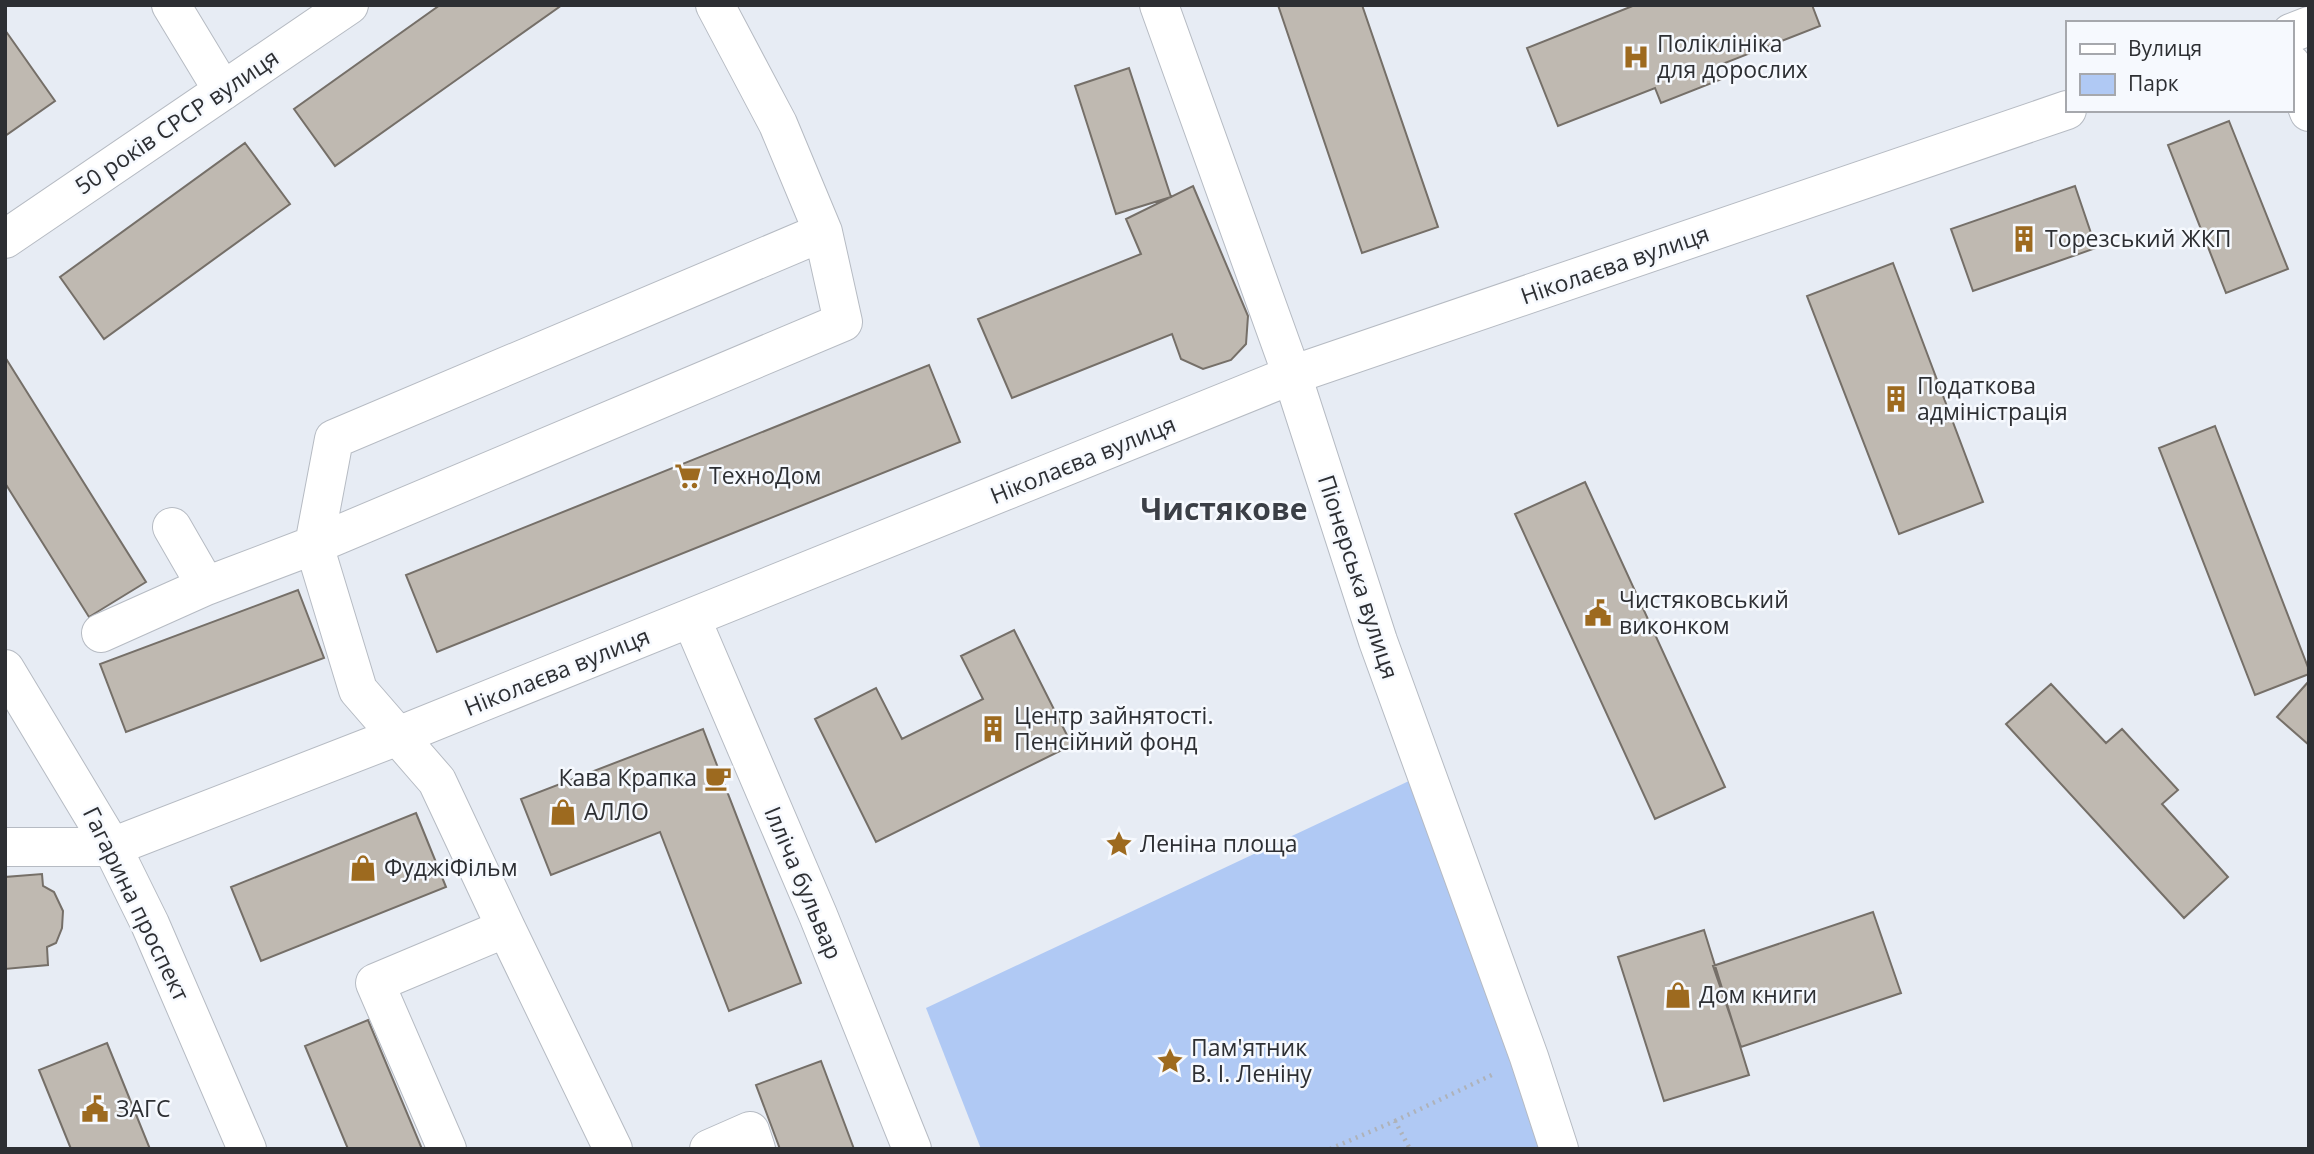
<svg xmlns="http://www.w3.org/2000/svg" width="2314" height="1154" viewBox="0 0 2314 1154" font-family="'Open Sans',sans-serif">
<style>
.green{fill:#b0c9f4}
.building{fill:#bfb9b1;stroke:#756f68;stroke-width:2}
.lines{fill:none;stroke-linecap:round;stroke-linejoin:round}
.minor-casing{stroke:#b6bbc3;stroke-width:40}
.major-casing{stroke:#b6bbc3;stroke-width:40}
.path{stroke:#aeb2b9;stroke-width:4.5;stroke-dasharray:2 5;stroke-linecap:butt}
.minor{stroke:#fff;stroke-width:38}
.major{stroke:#fff;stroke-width:38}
.labels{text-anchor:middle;stroke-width:5;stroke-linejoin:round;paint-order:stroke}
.poi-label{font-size:23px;fill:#2d2f33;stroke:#f6f9fe;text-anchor:start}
.street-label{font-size:23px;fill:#2d2f33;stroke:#f6f9fe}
.district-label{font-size:30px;font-weight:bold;fill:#3b3f46;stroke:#f6f9fe}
</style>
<rect width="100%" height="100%" fill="#e7ecf4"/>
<path class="green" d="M 1426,773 L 1540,1149 L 981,1149 L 926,1008 Z"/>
<path class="building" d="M 440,5 L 562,5 L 335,166 L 294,109 Z
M 1278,5 L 1362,5 L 1438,227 L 1362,253 Z
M 1635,5 L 1812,5 L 1820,26 L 1717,66 L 1722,79 L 1661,103 L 1655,88 L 1558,126 L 1527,48 Z
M 5,30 L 55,101 L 5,136 Z
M 1129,68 L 1171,197 L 1116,214 L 1075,86 Z
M 2229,121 L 2288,269 L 2226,293 L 2168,145 Z
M 245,143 L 290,204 L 104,339 L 60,277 Z
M 1193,186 L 1248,316 L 1246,344 L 1231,360 L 1203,369 L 1181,359 L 1172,334 L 1012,398 L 978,319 L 1141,254 L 1126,219 Z
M 2075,186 L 2096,248 L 1973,291 L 1951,229 Z
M 1893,263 L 1983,502 L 1899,534 L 1807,296 Z
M 5,357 L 146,582 L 89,617 L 5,483 Z
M 929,365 L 960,442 L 437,652 L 406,575 Z
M 2215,426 L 2309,670 L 2309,674 L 2255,695 L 2159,448 Z
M 1585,482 L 1725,787 L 1655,819 L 1515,514 Z
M 298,590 L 324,658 L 126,732 L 100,664 Z
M 1014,630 L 1072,745 L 876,842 L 815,719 L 876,688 L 902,739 L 983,699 L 961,656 Z
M 2309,681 L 2309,745 L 2277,717 Z
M 2051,684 L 2106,743 L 2122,729 L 2178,790 L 2162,804 L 2228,877 L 2184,918 L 2006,724 Z
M 703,729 L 801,983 L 729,1011 L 660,832 L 551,875 L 521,799 Z
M 416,813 L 446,887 L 261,961 L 231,887 Z
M 42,874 L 43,886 L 54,892 L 63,911 L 62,928 L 56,943 L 47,947 L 48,965 L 5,969 L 5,877 Z
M 1873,912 L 1901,993 L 1741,1047 L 1713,966 Z
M 1704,930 L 1749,1075 L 1664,1101 L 1618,957 Z
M 368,1020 L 422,1149 L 348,1149 L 305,1046 Z
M 107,1043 L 150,1149 L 71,1149 L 39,1070 Z
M 821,1061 L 854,1149 L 780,1149 L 756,1085 Z"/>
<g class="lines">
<defs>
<path id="minor" d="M 171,5 L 223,91
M 715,5 L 778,124 L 823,232 L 843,322 L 314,545 L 334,439 L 823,232
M 1159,5 L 1292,375 L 1378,641 L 1529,1057 L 1559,1149
M 2291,33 L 2309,26
M 2291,64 L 2309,112
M 5,239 L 349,5
M 172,527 L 206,586
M 691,618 L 818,915 L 912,1149
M 101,633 L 206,586 L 314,545 L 358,690 L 437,781 L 506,928 L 613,1149
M 5,847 L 112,847 L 398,736 L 1292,375 L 2067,110
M 447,1149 L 375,983 L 506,928
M 709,1149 L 750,1131 L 756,1149"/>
<path id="major" d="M 5,669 L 112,847 L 150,924 L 247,1149"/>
</defs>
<use href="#minor" class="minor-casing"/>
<use href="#major" class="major-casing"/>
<path class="path" d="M 1395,1121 L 1496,1073
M 1330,1149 L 1395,1121 L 1410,1149"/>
<use href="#minor" class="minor"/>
<use href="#major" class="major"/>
</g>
<defs>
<symbol id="hospital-bare" viewBox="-9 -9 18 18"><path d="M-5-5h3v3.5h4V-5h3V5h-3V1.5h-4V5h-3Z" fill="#9d6a1f" stroke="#f6f9fe" stroke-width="2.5" paint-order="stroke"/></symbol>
<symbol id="building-bare" viewBox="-9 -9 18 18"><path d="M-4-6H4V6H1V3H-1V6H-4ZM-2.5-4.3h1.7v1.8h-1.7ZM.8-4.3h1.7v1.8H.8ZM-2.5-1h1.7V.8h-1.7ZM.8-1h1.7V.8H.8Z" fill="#9d6a1f" stroke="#f6f9fe" stroke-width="2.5" paint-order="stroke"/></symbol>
<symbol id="supermarket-bare" viewBox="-9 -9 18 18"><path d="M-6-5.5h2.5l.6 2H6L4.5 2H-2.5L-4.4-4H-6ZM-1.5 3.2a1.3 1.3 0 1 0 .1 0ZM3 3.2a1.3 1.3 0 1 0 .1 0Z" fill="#9d6a1f" stroke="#f6f9fe" stroke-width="2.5" paint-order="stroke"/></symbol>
<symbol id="civic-bare" viewBox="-9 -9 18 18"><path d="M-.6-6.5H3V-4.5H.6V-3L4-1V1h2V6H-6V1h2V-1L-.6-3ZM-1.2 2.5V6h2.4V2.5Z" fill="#9d6a1f" stroke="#f6f9fe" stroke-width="2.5" paint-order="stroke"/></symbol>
<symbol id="cafe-bare" viewBox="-9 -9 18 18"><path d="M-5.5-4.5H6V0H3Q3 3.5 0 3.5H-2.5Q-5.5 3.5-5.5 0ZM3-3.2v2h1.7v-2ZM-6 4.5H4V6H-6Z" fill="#9d6a1f" stroke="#f6f9fe" stroke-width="2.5" paint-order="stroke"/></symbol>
<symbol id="shop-bare" viewBox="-9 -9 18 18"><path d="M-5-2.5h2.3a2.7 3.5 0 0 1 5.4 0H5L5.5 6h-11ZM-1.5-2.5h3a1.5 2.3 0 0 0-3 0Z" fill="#9d6a1f" stroke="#f6f9fe" stroke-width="2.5" paint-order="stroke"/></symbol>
<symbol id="sight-bare" viewBox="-9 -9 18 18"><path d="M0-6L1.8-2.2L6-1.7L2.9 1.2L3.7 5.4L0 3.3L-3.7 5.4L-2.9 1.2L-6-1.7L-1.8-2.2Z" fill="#9d6a1f" stroke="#f6f9fe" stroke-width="2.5" paint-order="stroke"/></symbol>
</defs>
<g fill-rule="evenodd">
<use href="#hospital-bare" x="1617" y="38" width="38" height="38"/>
<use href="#building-bare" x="2005" y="220" width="38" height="38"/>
<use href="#building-bare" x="1877" y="380" width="38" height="38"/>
<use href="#supermarket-bare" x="669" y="457" width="38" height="38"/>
<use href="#civic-bare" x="1579" y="594" width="38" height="38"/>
<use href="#building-bare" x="974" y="710" width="38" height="38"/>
<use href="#cafe-bare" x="699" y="759" width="38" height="38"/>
<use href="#shop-bare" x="544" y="793" width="38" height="38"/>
<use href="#sight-bare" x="1100" y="825" width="38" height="38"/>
<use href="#shop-bare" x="344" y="849" width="38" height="38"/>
<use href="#shop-bare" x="1659" y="976" width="38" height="38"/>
<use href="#sight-bare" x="1151" y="1042" width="38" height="38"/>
<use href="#civic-bare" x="76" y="1090" width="38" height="38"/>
</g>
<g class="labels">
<g class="poi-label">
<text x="1657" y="52">Поліклініка<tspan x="1657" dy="26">для дорослих</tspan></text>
<text x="2045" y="247">Торезський ЖКП</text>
<text x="1917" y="394">Податкова<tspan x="1917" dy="26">адміністрація</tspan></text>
<text x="709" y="484">ТехноДом</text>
<text x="1619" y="608">Чистяковський<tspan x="1619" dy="26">виконком</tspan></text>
<text x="1014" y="724">Центр зайнятості.<tspan x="1014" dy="26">Пенсійний фонд</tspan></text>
<text x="697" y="786" text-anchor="end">Кава Крапка</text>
<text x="584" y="820">АЛЛО</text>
<text x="1140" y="852">Леніна площа</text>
<text x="384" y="876">ФуджіФільм</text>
<text x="1699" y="1003">Дом книги</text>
<text x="1191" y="1056">Пам'ятник<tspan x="1191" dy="26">В. І. Леніну</tspan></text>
<text x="116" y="1117">ЗАГС</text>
</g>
<g class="street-label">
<text transform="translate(177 122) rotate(-34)" y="8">50 років СРСР вулиця</text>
<text transform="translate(1615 265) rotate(-19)" y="8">Ніколаєва вулиця</text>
<text transform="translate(1083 460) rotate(-22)" y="8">Ніколаєва вулиця</text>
<text transform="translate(1358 577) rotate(72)" y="8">Піонерська вулиця</text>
<text transform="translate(557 672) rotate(-22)" y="8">Ніколаєва вулиця</text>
<text transform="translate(803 883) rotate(67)" y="8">Ілліча бульвар</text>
<text transform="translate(136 904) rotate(64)" y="8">Гагарина проспект</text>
</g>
<g class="district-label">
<text x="1224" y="520">Чистякове</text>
</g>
</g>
<rect width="2314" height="1154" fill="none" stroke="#2d2f33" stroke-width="14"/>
<rect x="2066" y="21" width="228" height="91" fill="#f6f9fe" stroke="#a6a8ad" stroke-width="2"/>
<rect x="2080" y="44" width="35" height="10" fill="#ffffff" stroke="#a6a8ad" stroke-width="2"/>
<text x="2128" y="56" font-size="21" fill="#2d2f33">Вулиця</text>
<rect x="2080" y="74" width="35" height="21" fill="#b0c9f4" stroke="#a6a8ad" stroke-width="2"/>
<text x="2128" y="91" font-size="21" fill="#2d2f33">Парк</text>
</svg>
